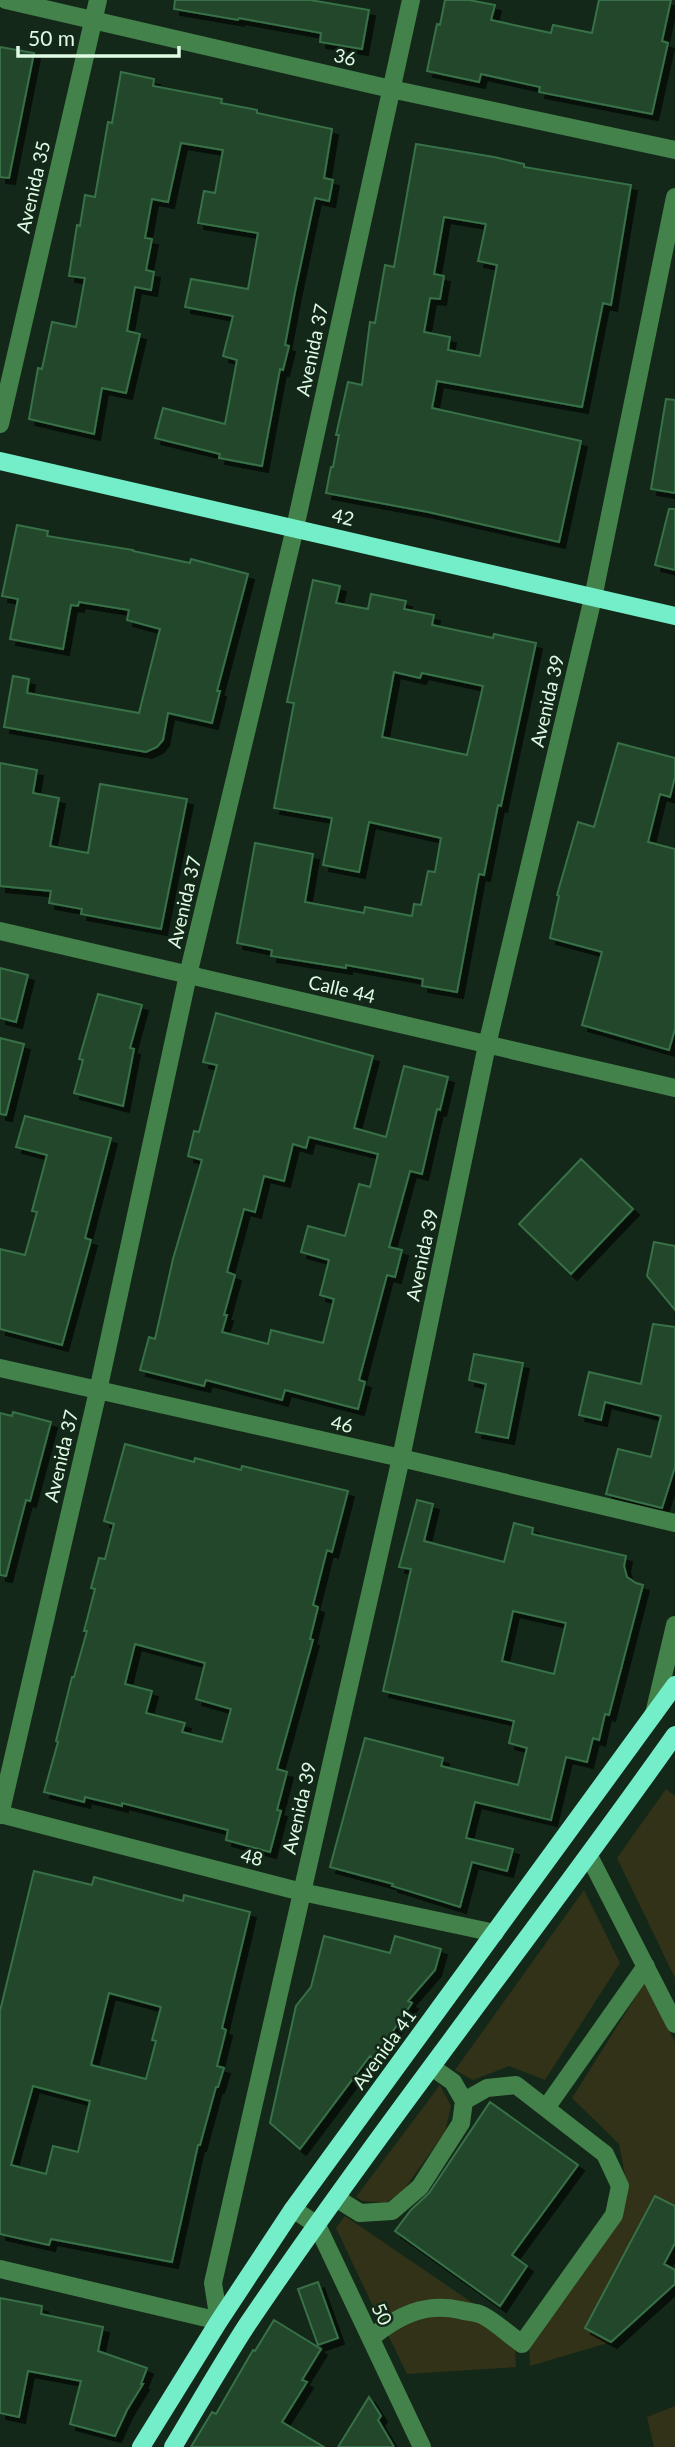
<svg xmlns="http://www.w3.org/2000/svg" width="675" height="2447" viewBox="0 0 675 2447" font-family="Lato,sans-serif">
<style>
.green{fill:#313217}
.building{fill:#22472c;stroke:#377046;stroke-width:2;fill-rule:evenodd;filter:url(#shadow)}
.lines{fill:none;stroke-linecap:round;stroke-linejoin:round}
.minor{stroke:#44824b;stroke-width:18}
.major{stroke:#73eec9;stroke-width:18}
.labels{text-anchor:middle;stroke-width:5;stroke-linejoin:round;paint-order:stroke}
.street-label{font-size:19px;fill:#dffbe4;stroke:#142819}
</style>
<defs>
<filter id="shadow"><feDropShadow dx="6" dy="6" stdDeviation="0" flood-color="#0009"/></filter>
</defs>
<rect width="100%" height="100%" fill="#142819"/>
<path class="green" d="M 666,1789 L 675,1796 L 675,1978 L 617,1858 Z
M 584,1890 L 620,1963 L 545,2080 L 509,2066 L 473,2080 L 455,2070 Z
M 645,1982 L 675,2042 L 675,2206 L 655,2196 L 586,2328 L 611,2342 L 530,2366 L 529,2343 L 622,2215 L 628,2190 L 619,2144 L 572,2098 Z
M 440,2085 L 451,2106 L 445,2132 L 403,2191 L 386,2203 L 363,2201 L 356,2197 Z
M 345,2216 L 480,2308 L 407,2306 L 379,2319 L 336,2228 Z
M 428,2314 L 480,2320 L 515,2348 L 516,2367 L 407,2374 L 386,2331 Z
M 675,2406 L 675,2447 L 654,2447 L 647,2417 Z"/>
<path class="building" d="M 175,0 L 310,0 L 369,10 L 362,49 L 320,42 L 321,33 L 239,18 L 238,20 L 174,9 Z
M 445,0 L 469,0 L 495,5 L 491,20 L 551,33 L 553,25 L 592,33 L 599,0 L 671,0 L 662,41 L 668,43 L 652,114 L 539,92 L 540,87 L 481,74 L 479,82 L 427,71 L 437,24 L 440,25 Z
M 0,47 L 34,53 L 9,178 L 0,177 Z
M 121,72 L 154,79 L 153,86 L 222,99 L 221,103 L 257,110 L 257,113 L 332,129 L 324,178 L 333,180 L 329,201 L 315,198 L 295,292 L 285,345 L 289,346 L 283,370 L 280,369 L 262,466 L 219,458 L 220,454 L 155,438 L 163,408 L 225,424 L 237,360 L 223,356 L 233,316 L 185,307 L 191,279 L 248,289 L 258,233 L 198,223 L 204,191 L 215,193 L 223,150 L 181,143 L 168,202 L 152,199 L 145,238 L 152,239 L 146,270 L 154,272 L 151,290 L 135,287 L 127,331 L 140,334 L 126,393 L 102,388 L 94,434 L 29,419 L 38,368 L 42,369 L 52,322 L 76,327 L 85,278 L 69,276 L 77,225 L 80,226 L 85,195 L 95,197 L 108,122 L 112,123 Z
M 416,144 L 494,157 L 524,164 L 524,167 L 631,185 L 611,305 L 603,303 L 582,407 L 437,381 L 432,408 L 581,441 L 559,542 L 428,512 L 326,493 L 331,467 L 333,467 L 339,435 L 336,435 L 348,382 L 362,385 L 370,322 L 375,323 L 385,265 L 394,267 ZM 444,217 L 486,224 L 478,261 L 497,265 L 480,356 L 448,350 L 450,337 L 424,332 L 430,298 L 440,299 L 444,276 L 434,274 Z
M 666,399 L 675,400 L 675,493 L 651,489 Z
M 669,509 L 675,509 L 675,570 L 655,565 Z
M 17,525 L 48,531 L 47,536 L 133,550 L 133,551 L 190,563 L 191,559 L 248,574 L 217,691 L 220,691 L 212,723 L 168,713 L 163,740 L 157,747 L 146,752 L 4,727 L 13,676 L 29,679 L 27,693 L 139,713 L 160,629 L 127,620 L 129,610 L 79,602 L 78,606 L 71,605 L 63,649 L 10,639 L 18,599 L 2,596 Z
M 313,580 L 340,586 L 336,603 L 368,609 L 371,594 L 406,601 L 404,609 L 434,615 L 432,625 L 493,638 L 494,634 L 536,643 L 501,806 L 498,805 L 484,875 L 479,874 L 457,992 L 422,986 L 423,979 L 346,965 L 346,968 L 271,956 L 272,950 L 237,943 L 255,843 L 313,854 L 305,902 L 364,913 L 365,907 L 412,916 L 414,904 L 421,905 L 428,871 L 435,872 L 441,838 L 369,822 L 359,872 L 323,865 L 332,818 L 274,808 L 294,703 L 287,702 ZM 394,672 L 420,678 L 422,673 L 483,686 L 467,755 L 382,737 Z
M 618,743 L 675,758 L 675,777 L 670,797 L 660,794 L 648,842 L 675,849 L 675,1029 L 669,1050 L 582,1025 L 602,952 L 550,938 L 559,896 L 557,895 L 578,822 L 594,827 Z
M 0,763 L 37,770 L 33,793 L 59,798 L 50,846 L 88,853 L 100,784 L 187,799 L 161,929 L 81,914 L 82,909 L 49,903 L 51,891 L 0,886 Z
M 0,968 L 28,975 L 16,1022 L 0,1018 Z
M 98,994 L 142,1005 L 130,1048 L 134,1049 L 123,1106 L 74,1093 L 83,1060 L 79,1059 Z
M 216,1013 L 373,1056 L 354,1128 L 386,1137 L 404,1066 L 448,1077 L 440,1110 L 437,1109 L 422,1174 L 410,1171 L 389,1247 L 402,1250 L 395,1277 L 387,1275 L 359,1380 L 365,1382 L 358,1409 L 285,1390 L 282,1400 L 206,1380 L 204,1386 L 140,1370 L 149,1337 L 155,1339 L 173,1259 L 202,1160 L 188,1156 L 194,1131 L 199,1132 L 217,1065 L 203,1062 ZM 309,1137 L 378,1154 L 370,1187 L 359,1184 L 345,1236 L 308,1226 L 301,1252 L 329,1260 L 320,1295 L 334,1299 L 323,1343 L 271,1330 L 268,1344 L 222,1332 L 227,1315 L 224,1315 L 235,1275 L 227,1272 L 244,1209 L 255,1212 L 264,1176 L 284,1181 L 293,1144 L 306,1148 Z
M 0,1038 L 24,1044 L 6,1115 L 0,1114 Z
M 25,1116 L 111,1138 L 85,1238 L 91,1240 L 62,1345 L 0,1329 L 0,1249 L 25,1255 L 37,1212 L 32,1211 L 47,1155 L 16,1147 Z
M 581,1159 L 633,1209 L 571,1274 L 519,1224 Z
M 654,1242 L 675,1246 L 675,1310 L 647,1276 Z
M 653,1324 L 675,1327 L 675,1467 L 662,1508 L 606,1494 L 618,1449 L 651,1457 L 661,1416 L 605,1402 L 601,1420 L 579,1415 L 589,1372 L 641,1384 Z
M 474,1354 L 523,1363 L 508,1438 L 476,1432 L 486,1384 L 469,1380 Z
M 13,1412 L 51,1422 L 30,1501 L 26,1500 L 6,1576 L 0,1575 L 0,1413 L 12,1416 Z
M 125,1444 L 194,1462 L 195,1458 L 241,1470 L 242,1466 L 348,1491 L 332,1552 L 327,1550 L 313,1605 L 318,1607 L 310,1639 L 313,1640 L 277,1769 L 287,1772 L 277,1810 L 281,1811 L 270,1852 L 226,1840 L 228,1830 L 122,1803 L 122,1806 L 85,1797 L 84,1802 L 44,1792 L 58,1742 L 56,1741 L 72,1677 L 74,1677 L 87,1631 L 84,1631 L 95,1589 L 91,1588 L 99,1558 L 105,1559 L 114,1524 L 104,1521 ZM 135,1644 L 205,1663 L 196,1699 L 231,1709 L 222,1742 L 182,1732 L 185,1723 L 146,1713 L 152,1691 L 125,1684 Z
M 417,1500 L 433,1504 L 424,1541 L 504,1562 L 514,1523 L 533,1528 L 532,1534 L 626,1556 L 624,1566 L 627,1577 L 636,1583 L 643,1585 L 609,1715 L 605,1714 L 599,1740 L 593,1738 L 587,1762 L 566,1757 L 551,1820 L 475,1802 L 466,1838 L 513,1849 L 507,1871 L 472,1862 L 460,1907 L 392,1886 L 393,1884 L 330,1867 L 365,1738 L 443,1758 L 441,1766 L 518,1785 L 527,1748 L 509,1743 L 514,1721 L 383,1691 L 411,1569 L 399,1567 ZM 513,1611 L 566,1623 L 554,1674 L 502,1661 Z
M 34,1871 L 92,1885 L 94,1877 L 183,1901 L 184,1895 L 250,1912 L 222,2028 L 226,2030 L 217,2066 L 224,2068 L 218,2087 L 216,2087 L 200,2145 L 198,2145 L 172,2262 L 51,2239 L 49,2245 L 0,2234 L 0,2011 ZM 109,1993 L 161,2007 L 152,2040 L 156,2041 L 146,2079 L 91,2065 ZM 33,2086 L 90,2101 L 78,2152 L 53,2146 L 46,2174 L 11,2165 Z
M 324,1936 L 390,1953 L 395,1936 L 441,1949 L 435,1970 L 408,2001 L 412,2003 L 374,2059 L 370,2056 L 300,2149 L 270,2123 L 296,2006 L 311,1987 Z
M 490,2102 L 578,2165 L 512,2255 L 527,2266 L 500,2306 L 395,2231 L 411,2210 L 429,2193 Z
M 655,2196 L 675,2206 L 675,2243 L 664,2264 L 675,2270 L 675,2284 L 611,2342 L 585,2328 Z
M 318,2282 L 338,2338 L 318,2345 L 298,2289 Z
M 0,2298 L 42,2306 L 41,2314 L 103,2327 L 98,2351 L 147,2368 L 141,2384 L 143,2384 L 127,2410 L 115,2436 L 70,2424 L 81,2381 L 28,2371 L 19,2417 L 0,2413 Z
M 274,2320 L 321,2349 L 302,2380 L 307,2382 L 282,2422 L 324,2447 L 191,2447 L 212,2412 L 216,2414 L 253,2350 L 255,2351 Z
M 369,2397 L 381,2416 L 378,2420 L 394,2447 L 338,2447 Z"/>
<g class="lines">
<path class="minor" d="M 6,0 L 391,89 L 675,150
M 0,424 L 98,0
M 0,931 L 675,1088
M 0,1368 L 401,1458 L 675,1523
M 654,1714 L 675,1625
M 0,1814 L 302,1892 L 495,1933
M 0,1815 L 98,1391 L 188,975 L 295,528 L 411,0
M 589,1856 L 675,2024
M 546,2108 L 646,1966
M 336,2198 L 360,2213 L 392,2211 L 420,2187 L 461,2123 L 464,2101 L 453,2082 L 433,2068
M 293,2209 L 317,2225 L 422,2447
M 0,2269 L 219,2321 L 213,2283 L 401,1458 L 487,1045 L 593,598 L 675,197
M 371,2338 C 397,2316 425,2302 460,2310 C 467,2312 476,2312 482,2315 C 496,2322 509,2335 522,2344 L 614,2215 L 620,2186 L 605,2154 L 516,2085 L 487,2088 L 464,2101"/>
<path class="major" d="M 0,461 L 675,616
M 141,2447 L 219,2321 L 293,2209 L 675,1685
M 173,2447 C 197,2407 221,2365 247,2325 C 383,2124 535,1933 675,1735"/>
</g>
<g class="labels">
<g class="street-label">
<text transform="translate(345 57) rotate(13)" y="7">36</text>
<text transform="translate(33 187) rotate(-77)" y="7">Avenida 35</text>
<text transform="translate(312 350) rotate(-78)" y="7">Avenida 37</text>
<text transform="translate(343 517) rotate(13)" y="7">42</text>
<text transform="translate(547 701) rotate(-77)" y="7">Avenida 39</text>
<text transform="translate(184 902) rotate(-77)" y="7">Avenida 37</text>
<text transform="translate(342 989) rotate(13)" y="7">Calle 44</text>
<text transform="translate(422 1255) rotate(-78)" y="7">Avenida 39</text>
<text transform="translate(342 1424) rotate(13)" y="7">46</text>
<text transform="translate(61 1456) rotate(-77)" y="7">Avenida 37</text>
<text transform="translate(299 1808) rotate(-77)" y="7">Avenida 39</text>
<text transform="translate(252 1857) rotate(14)" y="7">48</text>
<text transform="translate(384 2049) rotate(-54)" y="7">Avenida 41</text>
<text transform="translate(382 2314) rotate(64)" y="7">50</text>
</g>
</g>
<path d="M18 46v10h161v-10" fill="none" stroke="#dffbe4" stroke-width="3.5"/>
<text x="28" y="46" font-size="21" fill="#dffbe4" stroke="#142819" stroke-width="5" paint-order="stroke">50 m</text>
</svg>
